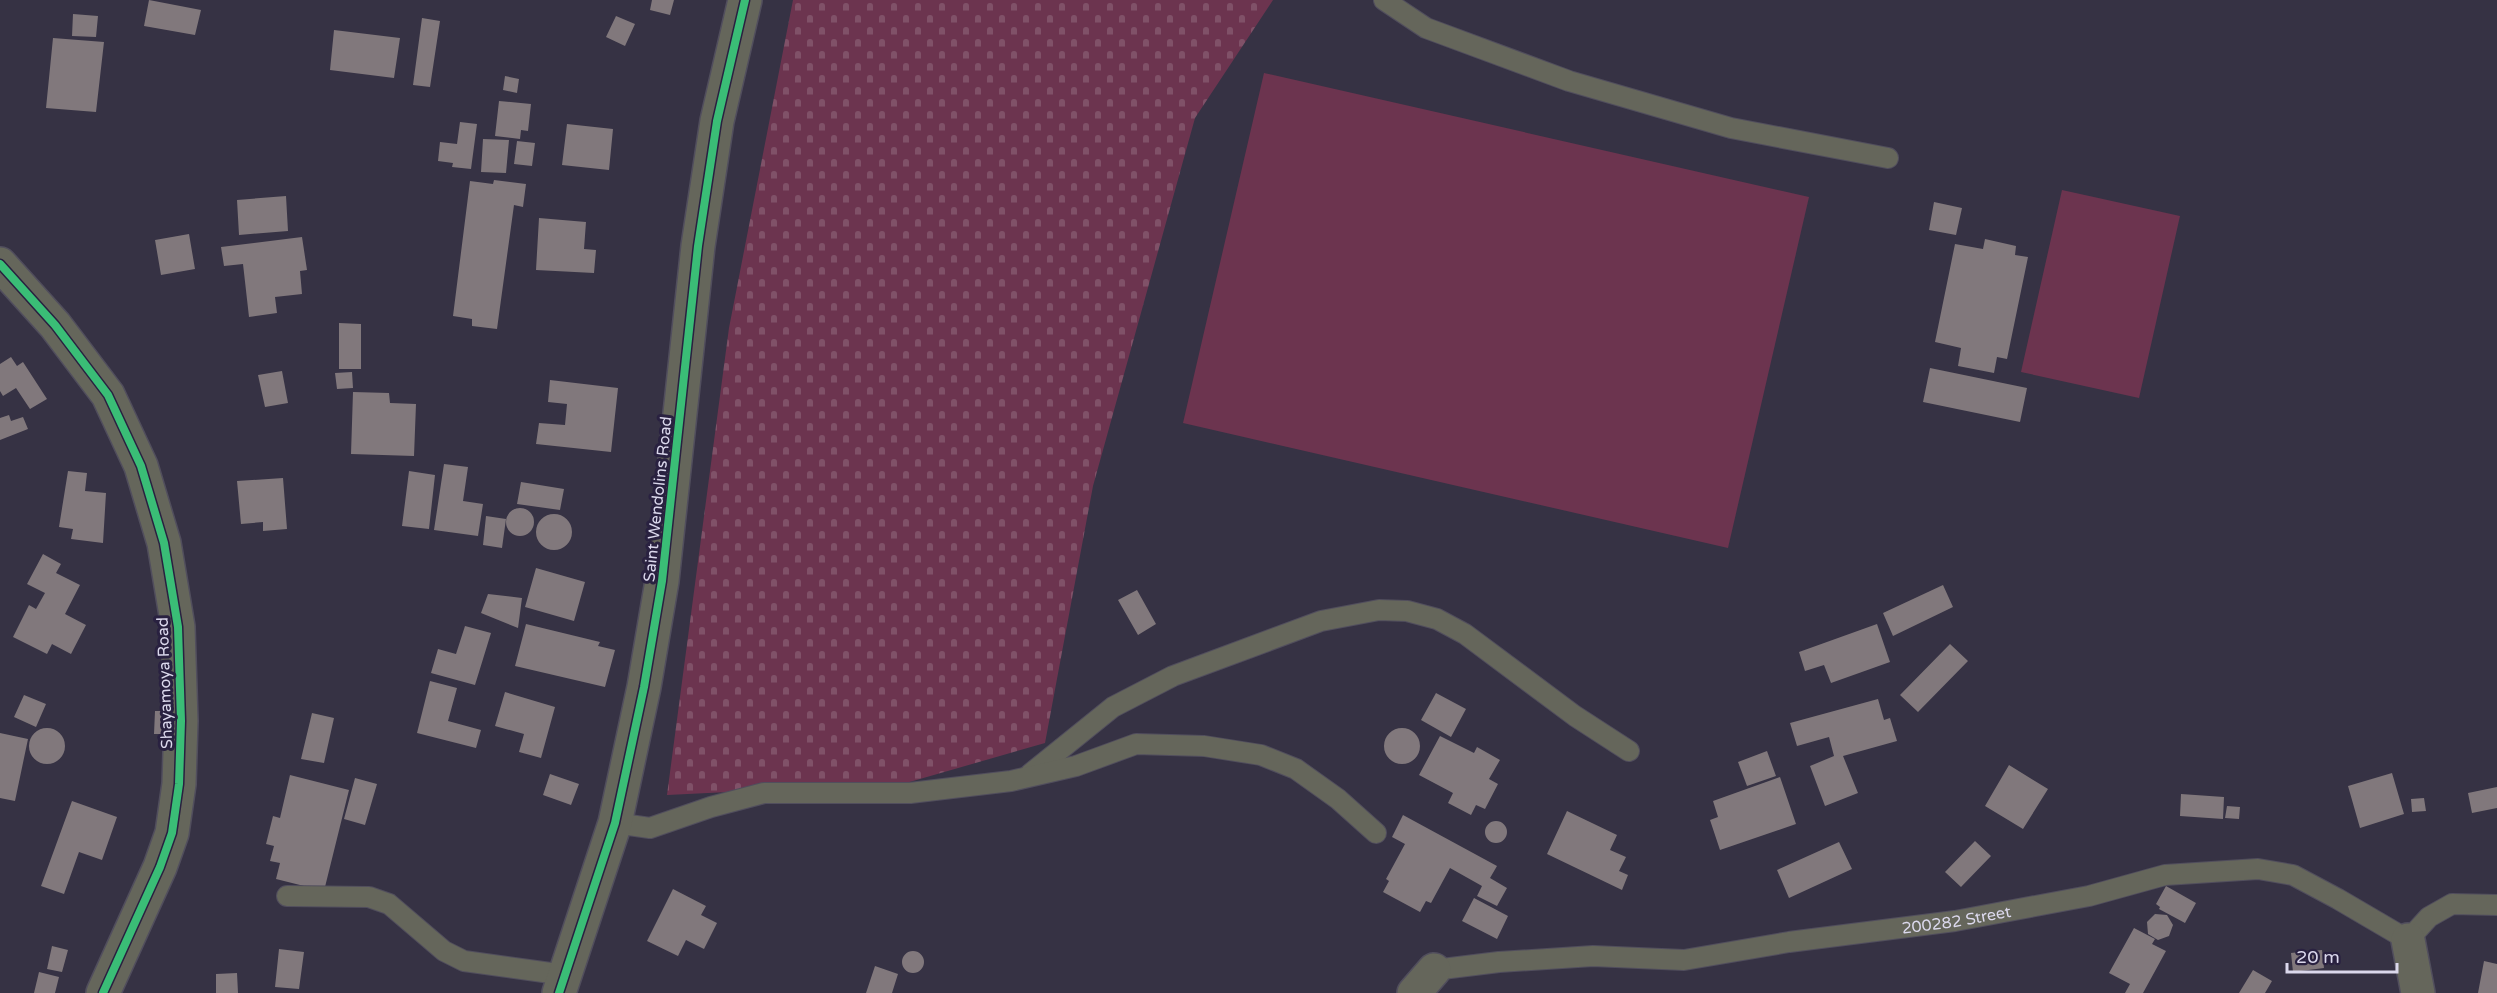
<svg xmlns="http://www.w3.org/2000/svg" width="2497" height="993" viewBox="0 0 2497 993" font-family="'Varela Round',sans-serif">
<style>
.grass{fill:#6c344f}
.cemetery{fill:url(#cemetery-stones)}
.building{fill:#81787c}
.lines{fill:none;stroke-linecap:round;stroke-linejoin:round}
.service-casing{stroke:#514e5d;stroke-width:22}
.minor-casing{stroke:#514e5d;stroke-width:36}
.tertiary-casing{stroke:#514e5d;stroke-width:36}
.service{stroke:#65665b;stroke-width:20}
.minor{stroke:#65665b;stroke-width:33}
.tertiary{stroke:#65665b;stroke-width:33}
.cycleway-casing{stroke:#292140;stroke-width:11}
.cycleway{stroke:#3abd76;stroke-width:8}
.labels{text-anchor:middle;stroke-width:6;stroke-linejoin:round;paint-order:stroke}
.street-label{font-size:16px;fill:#dbd8ec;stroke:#292140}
</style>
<defs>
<pattern id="cemetery-stones" width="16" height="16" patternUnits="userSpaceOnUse" patternTransform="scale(1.5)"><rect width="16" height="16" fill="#6c344f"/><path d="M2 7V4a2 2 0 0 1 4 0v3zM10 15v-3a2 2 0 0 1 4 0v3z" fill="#805168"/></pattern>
</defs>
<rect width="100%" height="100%" fill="#363244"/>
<path class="grass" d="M 1264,73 L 1809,197 L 1728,548 L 1183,423 Z
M 2062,190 L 2180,216 L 2139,398 L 2021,372 Z"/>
<path class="cemetery" d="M 793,0 L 1273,0 L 1195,118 L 1093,486 L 1045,743 L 906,783 L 667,795 L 729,328 Z"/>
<path class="building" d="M 149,0 L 201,10 L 195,35 L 144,26 Z
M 652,0 L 674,0 L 670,15 L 650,10 Z
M 73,14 L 98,16 L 96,37 L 72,36 Z
M 616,16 L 635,24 L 625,46 L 606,37 Z
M 422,18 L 440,21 L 430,87 L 413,85 Z
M 334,30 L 400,38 L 394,78 L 330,70 Z
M 53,38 L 104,42 L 96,112 L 46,108 Z
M 505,76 L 519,79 L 517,93 L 503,90 Z
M 499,101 L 531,104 L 528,131 L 521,130 L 520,139 L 495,136 Z
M 460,122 L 477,124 L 471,169 L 452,167 L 453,163 L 438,161 L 440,142 L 457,144 Z
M 567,124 L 613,129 L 609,170 L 562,165 Z
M 483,139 L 509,140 L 506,173 L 481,172 Z
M 517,141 L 535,143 L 532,166 L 514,164 Z
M 494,180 L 526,184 L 523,207 L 514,205 L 497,329 L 472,326 L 472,319 L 453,316 L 470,181 L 493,184 Z
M 286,196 L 288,231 L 239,235 L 237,200 Z
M 1934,202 L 1962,208 L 1956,235 L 1929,230 Z
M 539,218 L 586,222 L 584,249 L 596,250 L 594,273 L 536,270 Z
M 189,234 L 195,269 L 161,275 L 155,240 Z
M 302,237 L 307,270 L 300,271 L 302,294 L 275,297 L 277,313 L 249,317 L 243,264 L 224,266 L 221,247 Z
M 1985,239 L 2016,246 L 2015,255 L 2028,257 L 2007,359 L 1997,357 L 1994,373 L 1958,366 L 1961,348 L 1935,342 L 1955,244 L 1983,249 Z
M 339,323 L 361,324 L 361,369 L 339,369 Z
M 11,357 L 17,366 L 23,362 L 47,399 L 30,409 L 16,388 L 3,396 L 0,391 L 0,364 Z
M 1930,368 L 2027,388 L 2020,422 L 1923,402 Z
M 282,371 L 288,403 L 265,407 L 258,375 Z
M 352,372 L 353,388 L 337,389 L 335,373 Z
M 550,380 L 618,388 L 611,452 L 536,444 L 539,423 L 565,425 L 567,404 L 548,402 Z
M 353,392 L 389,393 L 390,403 L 416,404 L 414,456 L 351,454 Z
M 9,415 L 11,421 L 23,417 L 28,429 L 0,440 L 0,418 Z
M 444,464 L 468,467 L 463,501 L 483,504 L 478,536 L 434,530 Z
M 68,471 L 87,473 L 85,491 L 106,493 L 103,543 L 71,539 L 73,529 L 59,527 Z
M 409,471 L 435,475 L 429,529 L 402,526 Z
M 283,478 L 287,529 L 263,531 L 263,522 L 241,524 L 237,481 Z
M 521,482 L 564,489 L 560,510 L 517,504 Z
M506 522a14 14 0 1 1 28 0a14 14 0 1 1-28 0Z
M536 532a18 18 0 1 1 36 0a18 18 0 1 1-36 0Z
M 486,516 L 506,519 L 502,548 L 483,545 Z
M 43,554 L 61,564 L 56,573 L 80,585 L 65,614 L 86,625 L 71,654 L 52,644 L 47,654 L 13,637 L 29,605 L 36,609 L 45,593 L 27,584 Z
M 536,568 L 585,582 L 574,621 L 525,607 Z
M 1943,585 L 1953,607 L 1893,636 L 1883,613 Z
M 1137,590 L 1156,624 L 1138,635 L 1118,600 Z
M 488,594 L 522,598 L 518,628 L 481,613 Z
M 526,624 L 600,642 L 598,646 L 615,650 L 605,687 L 515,666 Z
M 1877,624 L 1890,662 L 1831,683 L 1824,665 L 1805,671 L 1799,652 Z
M 465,626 L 491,633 L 475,685 L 431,673 L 438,649 L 456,654 Z
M 1950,644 L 1968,661 L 1918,712 L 1900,695 Z
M 430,681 L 457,688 L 448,721 L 481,730 L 476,748 L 417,733 Z
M 505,692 L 555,707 L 541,758 L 519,752 L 524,734 L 495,726 Z
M 1436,693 L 1466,709 L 1451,737 L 1421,720 Z
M 24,695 L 46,704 L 36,727 L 14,717 Z
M 1878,699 L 1884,720 L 1890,718 L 1897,741 L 1843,756 L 1858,793 L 1825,806 L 1810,766 L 1834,756 L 1829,737 L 1797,746 L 1790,723 Z
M 155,711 L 167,711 L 166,734 L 154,734 Z
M 312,713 L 334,718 L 324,763 L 301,759 Z
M1384 746a18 18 0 1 1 36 0a18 18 0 1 1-36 0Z
M29 746a18 18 0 1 1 36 0a18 18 0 1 1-36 0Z
M 0,733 L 28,739 L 15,801 L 0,798 Z
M 1440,736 L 1474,753 L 1477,747 L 1500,760 L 1489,779 L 1498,784 L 1485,809 L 1476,805 L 1471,815 L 1448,803 L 1453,793 L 1419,775 Z
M 1767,751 L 1776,776 L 1747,786 L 1738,762 Z
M 2009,765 L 2048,789 L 2023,829 L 1985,806 Z
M 2392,773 L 2404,814 L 2360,828 L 2348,786 Z
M 550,774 L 579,784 L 571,805 L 543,795 Z
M 290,775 L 349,790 L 324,891 L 276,879 L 280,863 L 270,861 L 274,846 L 266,844 L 273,816 L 280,818 Z
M 1780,777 L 1796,824 L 1720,850 L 1710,820 L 1718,817 L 1713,801 Z
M 355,778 L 377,784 L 365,825 L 344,819 Z
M 2497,787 L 2497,808 L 2472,813 L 2468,793 Z
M 2181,794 L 2224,797 L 2223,819 L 2180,816 Z
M 2424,798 L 2426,811 L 2412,812 L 2411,799 Z
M 72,801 L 117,817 L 102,860 L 79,852 L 64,894 L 41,886 Z
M 2227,806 L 2240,807 L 2239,819 L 2225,818 Z
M 1567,811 L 1617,835 L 1610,850 L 1626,857 L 1619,871 L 1628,875 L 1622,890 L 1547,854 Z
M 1403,815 L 1497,866 L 1490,878 L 1507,888 L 1497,906 L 1477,896 L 1482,886 L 1450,868 L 1431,903 L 1426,901 L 1420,912 L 1383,892 L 1389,881 L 1386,879 L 1405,844 L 1392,837 Z
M1485 832a11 11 0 1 1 22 0a11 11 0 1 1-22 0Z
M 1975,841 L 1991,856 L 1961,887 L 1945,872 Z
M 1839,842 L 1852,869 L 1789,898 L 1777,870 Z
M 2166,886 L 2196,903 L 2185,923 L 2159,909 L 2160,907 L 2156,904 Z
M 673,889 L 706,906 L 701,915 L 717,923 L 704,949 L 686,940 L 678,956 L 647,941 Z
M 1474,898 L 1508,916 L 1497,939 L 1462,921 Z
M 2155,914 L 2167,915 L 2173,925 L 2169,936 L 2158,940 L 2148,934 L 2147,922 Z
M 2134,928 L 2155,939 L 2152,944 L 2166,951 L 2143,993 L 2125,993 L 2130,984 L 2109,973 Z
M 52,946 L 68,950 L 62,972 L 47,969 Z
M 279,949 L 304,952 L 299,989 L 275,987 Z
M 2322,950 L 2324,968 L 2293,972 L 2291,953 Z
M902 962a11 11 0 1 1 22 0a11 11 0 1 1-22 0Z
M 2484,961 L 2497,964 L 2497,993 L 2478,993 Z
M 875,966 L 898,974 L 892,993 L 866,993 Z
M 2253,970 L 2272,981 L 2265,993 L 2239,993 Z
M 39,972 L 59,977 L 55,993 L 34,993 Z
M 237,973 L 238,993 L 216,993 L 216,974 Z"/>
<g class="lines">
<defs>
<g id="service">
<path d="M 1384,0 L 1426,28 L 1569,81 L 1731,128 L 1888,158"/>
<path d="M 1030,774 L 1113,707 L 1173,676 L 1321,621 L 1379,610 L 1407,611 L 1437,619 L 1465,634 L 1575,716 L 1629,751"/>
<path d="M 615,823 L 650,828 L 711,807 L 764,793 L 910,793 L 1011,781 L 1076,766 L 1136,744 L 1204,746 L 1261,755 L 1296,769 L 1338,799 L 1376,833"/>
<path d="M 287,896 L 369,897 L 389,904 L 444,951 L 464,961 L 565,975"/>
<path id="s1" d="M 1434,970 L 1499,962 L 1593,956 L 1684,960 L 1789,942 L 1955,921 L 2089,896 L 2165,875 L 2258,869 L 2293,875 L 2338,899 L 2408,940 L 2429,917 L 2452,904 L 2497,905"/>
</g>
<path id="minor" d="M 0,264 L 55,325 L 108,395 L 141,466 L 164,543 L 178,627 L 181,721 L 179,784 L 172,833 L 160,867 L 103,993
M 2408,940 L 2418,993
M 1414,993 L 1434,970"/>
<path id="tertiary" d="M 559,993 L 615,823 L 644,687 L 662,581 L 698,246 L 717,121 L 745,0"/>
</defs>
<use href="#service" class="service-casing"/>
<use href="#minor" class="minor-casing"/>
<use href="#tertiary" class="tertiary-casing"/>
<use href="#service" class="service"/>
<use href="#minor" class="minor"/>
<use href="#tertiary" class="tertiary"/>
<defs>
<path id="cycleway" d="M 0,264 L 55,325 L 108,395 L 141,466 L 164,543 L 178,627 L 181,721 L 179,784 L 172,833 L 160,867 L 103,993
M 559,993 L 615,823 L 644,687 L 662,581 L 698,246 L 717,121 L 745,0"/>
</defs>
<use href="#cycleway" class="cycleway-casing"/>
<use href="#cycleway" class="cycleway"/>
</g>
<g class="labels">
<g class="street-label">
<text transform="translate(657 499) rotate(-84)" y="6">Saint Wendolins Road</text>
<text transform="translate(164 683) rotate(-92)" y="6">Shayamoya Road</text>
<text dy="6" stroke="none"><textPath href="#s1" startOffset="526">200282 Street</textPath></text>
</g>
</g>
<path d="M2287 963v9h110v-9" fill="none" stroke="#dbd8ec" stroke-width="3"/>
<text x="2296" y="963" font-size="18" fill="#dbd8ec" stroke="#292140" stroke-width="4.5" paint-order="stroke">20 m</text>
</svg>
